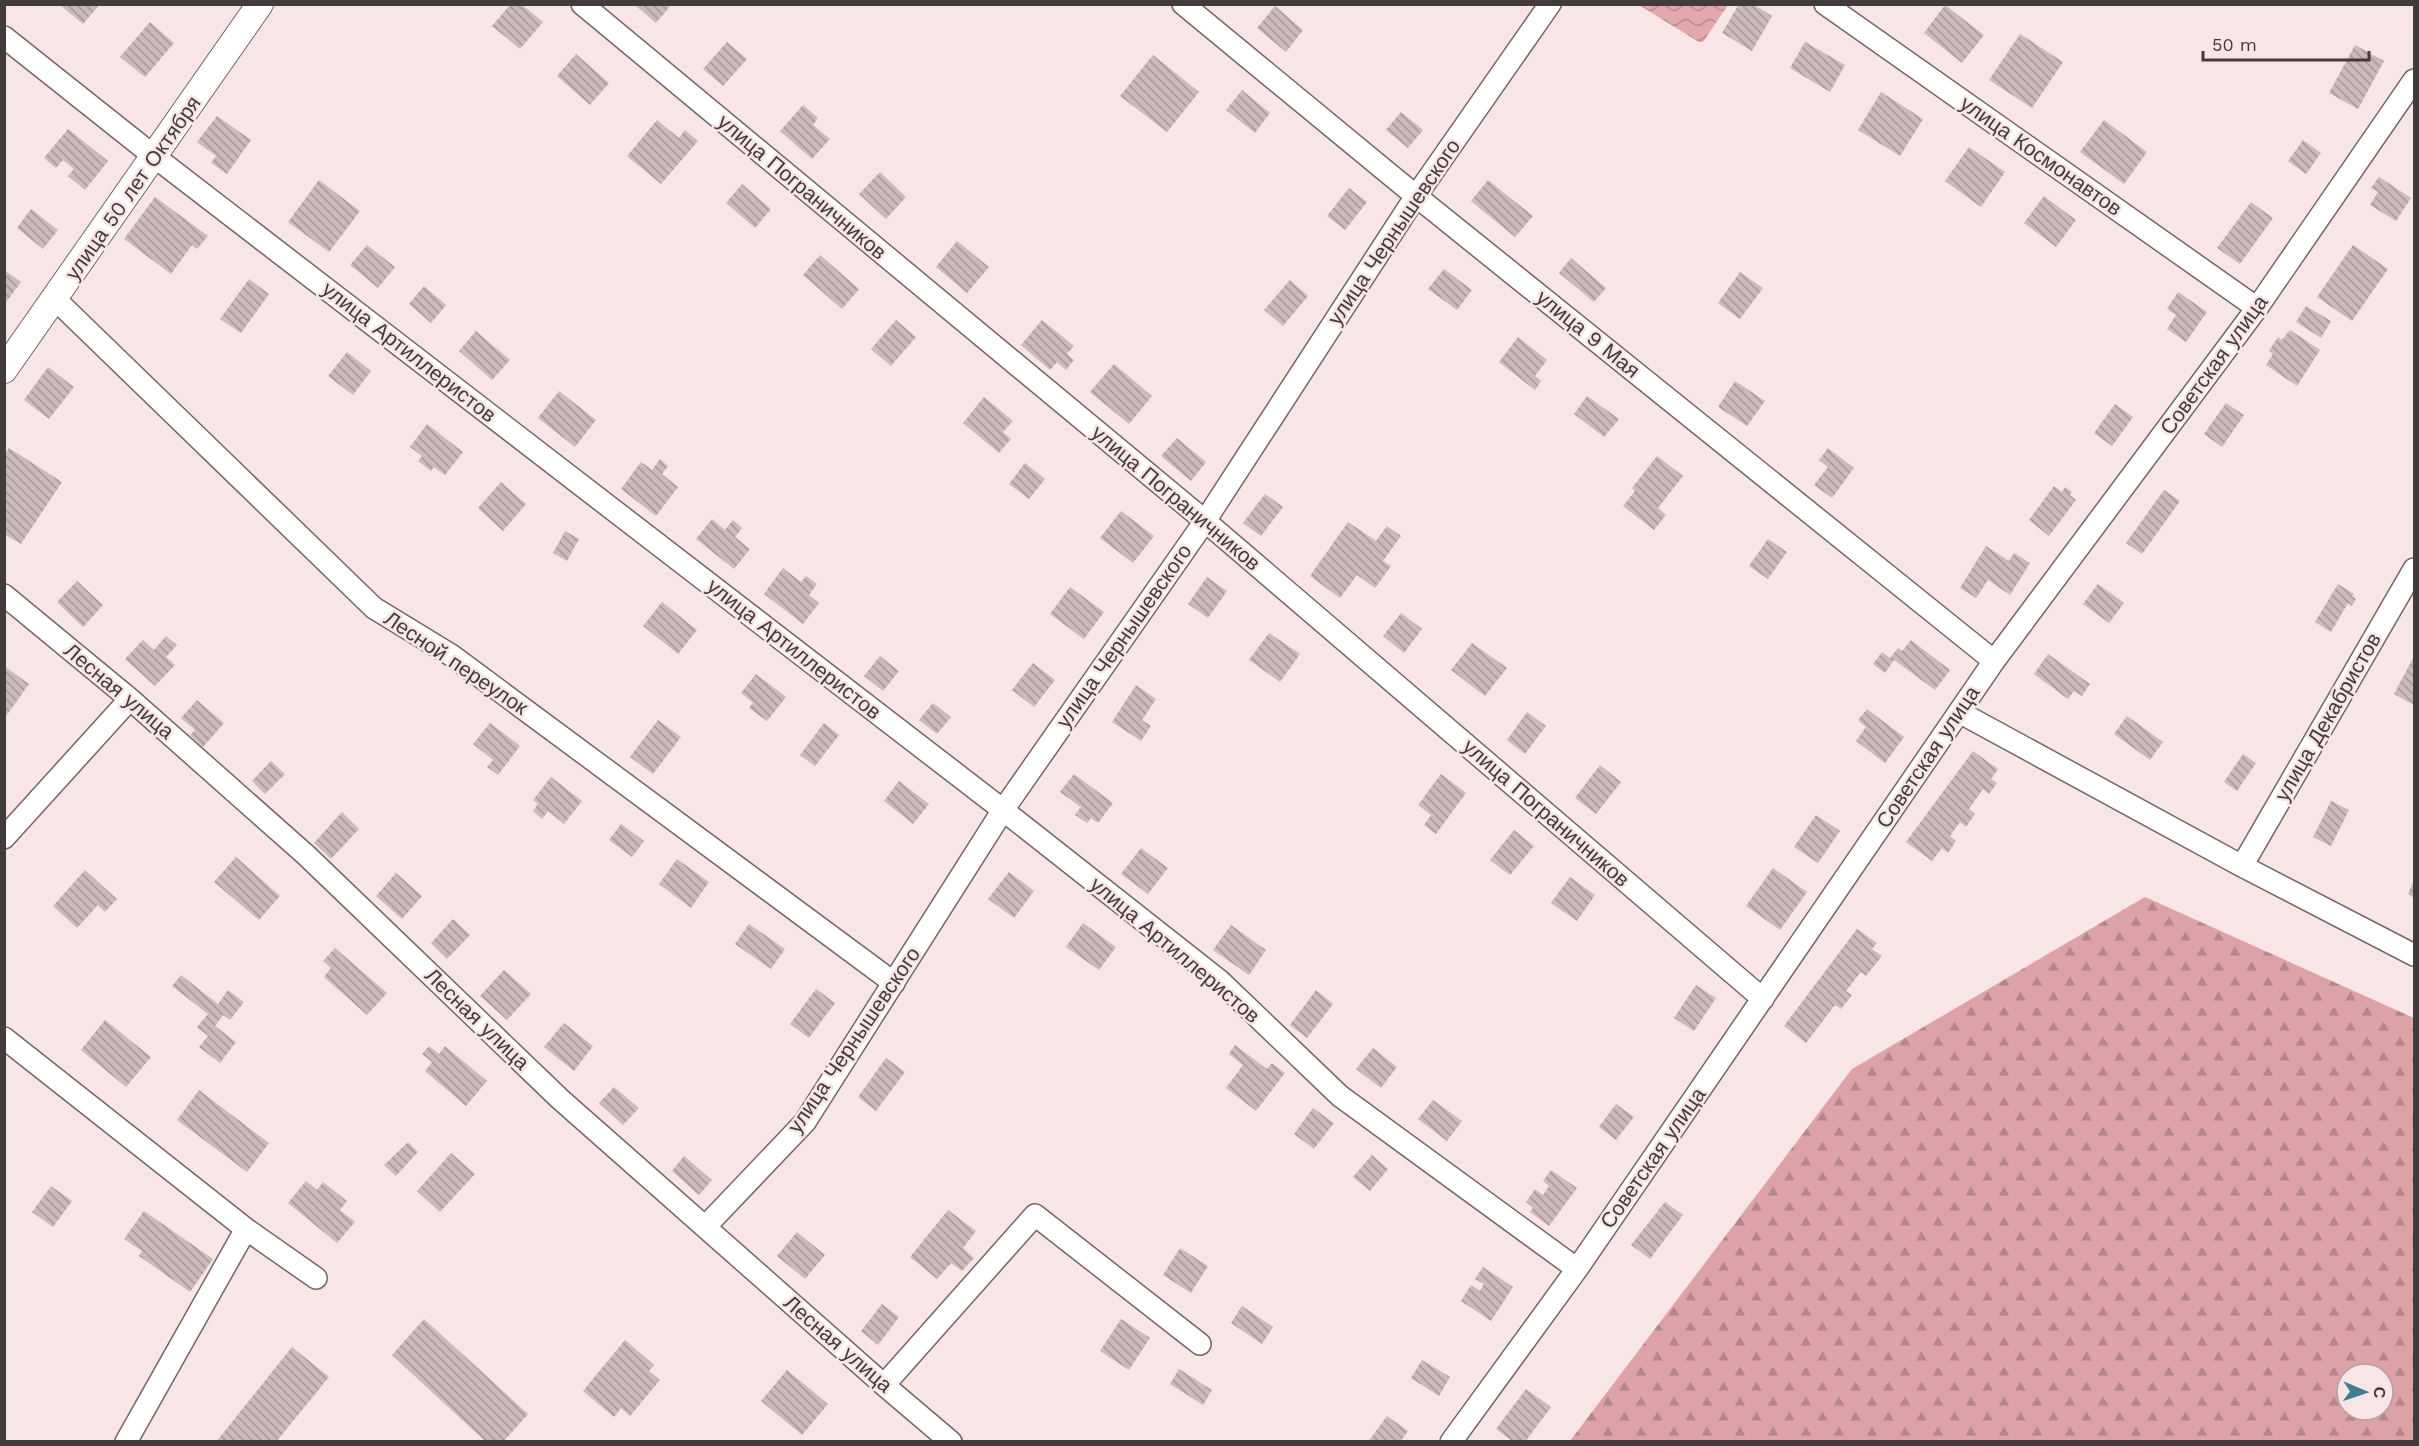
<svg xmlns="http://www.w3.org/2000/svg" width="2419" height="1446" viewBox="0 0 2419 1446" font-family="'Work Sans',sans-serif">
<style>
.forest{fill:url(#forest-firs);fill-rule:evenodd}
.water{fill:url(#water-waves)}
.building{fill:url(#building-back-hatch)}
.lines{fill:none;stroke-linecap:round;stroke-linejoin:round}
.minor-casing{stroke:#756566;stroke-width:24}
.tertiary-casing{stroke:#756566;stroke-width:28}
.minor{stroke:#fff;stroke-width:21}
.tertiary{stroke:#fff;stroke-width:26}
.labels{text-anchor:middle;stroke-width:5;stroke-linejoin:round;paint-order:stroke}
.street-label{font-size:21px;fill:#423a3b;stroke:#f8e5e6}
</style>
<defs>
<pattern id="forest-firs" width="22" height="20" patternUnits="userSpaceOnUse" patternTransform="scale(1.5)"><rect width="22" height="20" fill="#dca2a7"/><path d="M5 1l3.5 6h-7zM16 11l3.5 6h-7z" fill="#b48589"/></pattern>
<pattern id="water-waves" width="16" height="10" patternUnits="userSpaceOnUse" patternTransform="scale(1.5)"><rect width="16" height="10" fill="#e2a8ac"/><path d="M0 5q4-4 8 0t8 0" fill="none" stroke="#b98a8d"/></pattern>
<pattern id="building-back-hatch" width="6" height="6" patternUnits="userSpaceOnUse" patternTransform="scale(1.5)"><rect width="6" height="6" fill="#ccb9bb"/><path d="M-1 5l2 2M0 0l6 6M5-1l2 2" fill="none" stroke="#a79799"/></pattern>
</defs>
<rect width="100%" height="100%" fill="#f8e5e6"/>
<path class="forest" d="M 2145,897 L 2414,1018 L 2414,1441 L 1570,1441 L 1852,1069 ZM 2347,1374 L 2383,1374 L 2383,1410 L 2347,1410 Z"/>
<path class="water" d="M 1639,5 L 1728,5 L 1703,42 L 1699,42 Z"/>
<path class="building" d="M 59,4 L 100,4 L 83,24 Z
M 634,4 L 672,4 L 656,23 Z
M 1739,4 L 1753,4 L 1772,16 L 1752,51 L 1722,33 Z
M 510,5 L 522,5 L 543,22 L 520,49 L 492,26 Z
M 1945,5 L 1984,35 L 1962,63 L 1924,33 Z
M 1275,6 L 1303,30 L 1286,52 L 1257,28 Z
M 150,22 L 174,43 L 145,77 L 120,57 Z
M 2020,34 L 2063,62 L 2032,108 L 1989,80 Z
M 727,42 L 747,59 L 723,86 L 703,69 Z
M 1805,42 L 1845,65 L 1830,92 L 1790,68 Z
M 2355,45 L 2384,61 L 2358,109 L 2329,93 Z
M 576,54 L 609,83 L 590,105 L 557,76 Z
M 1153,55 L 1199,92 L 1167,132 L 1120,96 Z
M 1242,90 L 1270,113 L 1255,133 L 1226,110 Z
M 1881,92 L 1923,119 L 1900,156 L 1858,130 Z
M 803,105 L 818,118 L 813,125 L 830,139 L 812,159 L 780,131 Z
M 1401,112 L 1423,130 L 1408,148 L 1386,130 Z
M 217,116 L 251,140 L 227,174 L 211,163 L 216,156 L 197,142 Z
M 657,120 L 679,138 L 685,130 L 698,141 L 661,184 L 627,156 Z
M 2104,120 L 2147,152 L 2124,184 L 2080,152 Z
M 68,129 L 108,161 L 85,190 L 68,176 L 74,169 L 63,160 L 56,168 L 44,158 Z
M 2303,140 L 2321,153 L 2306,174 L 2288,161 Z
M 1969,147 L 2005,172 L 1981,207 L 1945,181 Z
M 880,172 L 906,197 L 886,219 L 859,194 Z
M 2379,177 L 2411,198 L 2396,221 L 2370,205 L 2378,192 L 2371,188 Z
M 319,180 L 360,211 L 329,252 L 288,222 Z
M 1488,180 L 1533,216 L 1515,237 L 1471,201 Z
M 742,184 L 771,209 L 755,228 L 726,203 Z
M 1349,188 L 1367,202 L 1345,230 L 1327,216 Z
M 2044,196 L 2076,220 L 2056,247 L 2024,223 Z
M 155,197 L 208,236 L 197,249 L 192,245 L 171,274 L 124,239 Z
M 2251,202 L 2273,218 L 2240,264 L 2217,248 Z
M 31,209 L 58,230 L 43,249 L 17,228 Z
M 957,241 L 989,267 L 967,293 L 936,267 Z
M 367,245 L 395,267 L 378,288 L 350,265 Z
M 2353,245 L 2388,269 L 2352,321 L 2317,297 Z
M 820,255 L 859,289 L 842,309 L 803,275 Z
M 1571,258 L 1606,288 L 1594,302 L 1559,273 Z
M 1444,269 L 1472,290 L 1457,310 L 1428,289 Z
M 4,270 L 21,282 L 4,305 Z
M 1740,272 L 1763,288 L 1740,319 L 1718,303 Z
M 249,279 L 269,294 L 241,333 L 220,319 Z
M 1290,280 L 1308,296 L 1283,326 L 1264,310 Z
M 424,286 L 446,305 L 431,323 L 409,304 Z
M 2178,292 L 2207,312 L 2186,342 L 2167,329 L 2176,315 L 2167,309 Z
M 2306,306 L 2331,321 L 2321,338 L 2296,322 Z
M 896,320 L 916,337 L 891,366 L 871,349 Z
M 1042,320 L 1074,346 L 1067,354 L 1074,360 L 1066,370 L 1057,362 L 1050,370 L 1021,345 Z
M 2290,330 L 2320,350 L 2297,386 L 2266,365 L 2273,354 L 2269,351 L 2278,337 L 2282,340 Z
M 476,331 L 510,360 L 492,380 L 459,351 Z
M 1518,337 L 1547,360 L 1535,376 L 1541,381 L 1535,390 L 1499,362 Z
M 347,352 L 371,371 L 353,395 L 328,376 Z
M 1114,364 L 1152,396 L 1129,424 L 1090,392 Z
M 48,367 L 74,387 L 49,419 L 24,400 Z
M 1735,381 L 1765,401 L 1747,426 L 1718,407 Z
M 559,391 L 596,420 L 575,447 L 538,418 Z
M 1587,396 L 1619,419 L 1604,437 L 1574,414 Z
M 984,397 L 1013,421 L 1003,432 L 1011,439 L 999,453 L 963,423 Z
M 2226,403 L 2244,415 L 2222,447 L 2204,434 Z
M 2115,404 L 2133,417 L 2112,446 L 2094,433 Z
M 427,424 L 463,452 L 445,475 L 434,467 L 431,471 L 418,461 L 422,456 L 410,447 Z
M 1177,438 L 1206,462 L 1191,481 L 1161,456 Z
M 9,448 L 62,482 L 21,544 L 4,534 L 4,455 Z
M 1828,448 L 1854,468 L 1832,498 L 1814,485 L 1828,467 L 1819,460 Z
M 1657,456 L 1683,476 L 1658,508 L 1666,515 L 1654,530 L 1623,506 L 1635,491 L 1632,488 Z
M 660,459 L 668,466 L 662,474 L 678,487 L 656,516 L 621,489 L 641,462 L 652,470 Z
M 1025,463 L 1045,479 L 1029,499 L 1009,484 Z
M 501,482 L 526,504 L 503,531 L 478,508 Z
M 2054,486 L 2062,492 L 2065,487 L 2072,492 L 2070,495 L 2076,500 L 2049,536 L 2029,520 Z
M 2164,490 L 2180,501 L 2142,554 L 2126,543 Z
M 1265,494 L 1283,507 L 1261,536 L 1243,523 Z
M 1121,511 L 1154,536 L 1133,563 L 1100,538 Z
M 712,519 L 725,530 L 733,520 L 742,528 L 735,537 L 750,549 L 734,569 L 696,539 Z
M 1348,522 L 1376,541 L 1387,526 L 1401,536 L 1383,561 L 1391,566 L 1375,588 L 1357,575 L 1340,598 L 1310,576 Z
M 565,531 L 579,539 L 567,561 L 553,553 Z
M 1768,539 L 1787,552 L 1768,579 L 1749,566 Z
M 1986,546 L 2009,561 L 2014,553 L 2030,563 L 2010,595 L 1988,580 L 1976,598 L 1960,588 Z
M 783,568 L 801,582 L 806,576 L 817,584 L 809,595 L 819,603 L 803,624 L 764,594 Z
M 1207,577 L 1227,591 L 1208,618 L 1188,604 Z
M 77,581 L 103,605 L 83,627 L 57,602 Z
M 2098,584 L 2124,603 L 2109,623 L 2083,604 Z
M 2338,584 L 2354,594 L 2352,596 L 2356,599 L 2352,606 L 2348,603 L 2331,632 L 2315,622 Z
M 1070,587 L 1104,612 L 1084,639 L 1050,614 Z
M 662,602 L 697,630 L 678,654 L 643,626 Z
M 1401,613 L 1422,629 L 1404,653 L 1383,636 Z
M 1269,633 L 1300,654 L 1280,682 L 1249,660 Z
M 166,636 L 177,645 L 166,657 L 175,665 L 155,686 L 125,659 L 143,640 L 154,650 Z
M 1911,640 L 1950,670 L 1935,690 L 1894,660 L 1885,673 L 1873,664 L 1882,652 L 1890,658 L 1898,648 L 1902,651 Z
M 1472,643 L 1507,668 L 1485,696 L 1451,670 Z
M 2048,654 L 2090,684 L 2082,696 L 2074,691 L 2068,699 L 2034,674 Z
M 880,656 L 899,671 L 883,691 L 864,676 Z
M 2414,656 L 2414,705 L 2394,694 Z
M 1033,663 L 1055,680 L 1034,707 L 1012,690 Z
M 4,666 L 29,684 L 4,719 Z
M 756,674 L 786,697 L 767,721 L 749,708 L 753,703 L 741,693 Z
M 1136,685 L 1156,699 L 1142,720 L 1151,726 L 1141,741 L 1112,722 Z
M 197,700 L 224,723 L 203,747 L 190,735 L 195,730 L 181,718 Z
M 933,703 L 951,717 L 937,734 L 919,720 Z
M 1867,709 L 1904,737 L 1885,763 L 1856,741 L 1866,727 L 1858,720 Z
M 1527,712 L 1546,726 L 1525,754 L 1507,740 Z
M 2127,716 L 2163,742 L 2150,760 L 2114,734 Z
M 658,720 L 681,737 L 653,774 L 630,757 Z
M 490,723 L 520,746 L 498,775 L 487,767 L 493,760 L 473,744 Z
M 824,723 L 839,735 L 815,766 L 800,755 Z
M 1973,751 L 1998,769 L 1991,779 L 1997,783 L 1989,794 L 1983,789 L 1969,809 L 1975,814 L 1966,827 L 1960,822 L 1950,836 L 1956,841 L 1948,853 L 1942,848 L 1932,861 L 1906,842 Z
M 2243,754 L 2256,763 L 2237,791 L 2224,782 Z
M 271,761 L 285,774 L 265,794 L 252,781 Z
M 1600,765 L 1621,782 L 1596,814 L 1575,798 Z
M 1074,774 L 1113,803 L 1098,823 L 1091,818 L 1087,823 L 1075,815 L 1081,807 L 1060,792 Z
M 1441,774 L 1466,793 L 1436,834 L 1424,825 L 1431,815 L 1418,805 Z
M 551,777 L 582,801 L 564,824 L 548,811 L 542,819 L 533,811 L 538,804 L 533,800 Z
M 899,781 L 929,804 L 913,824 L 884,801 Z
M 2331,801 L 2349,810 L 2331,846 L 2313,837 Z
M 342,812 L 359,829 L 331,859 L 314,843 Z
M 1816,815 L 1840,831 L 1818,863 L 1794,847 Z
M 621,824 L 644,841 L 632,857 L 609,840 Z
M 1514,830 L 1534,846 L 1510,875 L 1490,860 Z
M 1141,848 L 1168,868 L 1148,894 L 1121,874 Z
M 236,857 L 280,896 L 259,920 L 214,882 Z
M 677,859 L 709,882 L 691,908 L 659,884 Z
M 1773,868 L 1807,892 L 1780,930 L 1746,906 Z
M 85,870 L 117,899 L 105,912 L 98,905 L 77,928 L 53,906 Z
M 1009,872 L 1034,891 L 1014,918 L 988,899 Z
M 396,873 L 422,896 L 402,919 L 376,896 Z
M 1570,877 L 1595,895 L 1577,921 L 1551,903 Z
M 2414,880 L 2414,898 L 2408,894 Z
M 453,919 L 470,935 L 447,959 L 431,943 Z
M 1083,923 L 1116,947 L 1099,970 L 1066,947 Z
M 749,924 L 785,949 L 771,969 L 735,944 Z
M 1231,925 L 1266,950 L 1249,975 L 1213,950 Z
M 1857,929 L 1877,943 L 1872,949 L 1882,956 L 1866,976 L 1861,972 L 1846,991 L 1852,995 L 1841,1009 L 1835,1005 L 1806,1043 L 1784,1026 Z
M 335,948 L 387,993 L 367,1015 L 324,977 L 331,968 L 323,961 Z
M 504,970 L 531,994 L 507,1020 L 480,996 Z
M 181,975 L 218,1004 L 228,990 L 244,1002 L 230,1020 L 223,1015 L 215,1026 L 236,1042 L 220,1063 L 199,1047 L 208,1036 L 197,1027 L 208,1014 L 172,986 Z
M 1696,985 L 1716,998 L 1694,1031 L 1674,1018 Z
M 816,989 L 835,1003 L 809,1038 L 790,1024 Z
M 1316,990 L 1333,1004 L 1307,1038 L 1290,1025 Z
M 105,1020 L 151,1057 L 126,1087 L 81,1050 Z
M 564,1023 L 593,1046 L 574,1071 L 544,1047 Z
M 1235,1045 L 1267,1069 L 1272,1063 L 1285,1073 L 1256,1111 L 1226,1088 L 1243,1065 L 1229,1054 Z
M 429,1046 L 439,1054 L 445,1046 L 487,1081 L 466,1106 L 425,1071 L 432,1062 L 422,1054 Z
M 1373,1048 L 1397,1067 L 1381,1088 L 1356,1069 Z
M 886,1058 L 905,1072 L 876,1111 L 858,1097 Z
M 614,1087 L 639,1108 L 623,1125 L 599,1103 Z
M 199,1090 L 269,1143 L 247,1172 L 177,1120 Z
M 1433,1100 L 1462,1121 L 1447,1141 L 1418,1119 Z
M 1616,1104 L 1634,1117 L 1616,1140 L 1599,1127 Z
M 1313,1108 L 1334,1123 L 1314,1149 L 1294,1134 Z
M 408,1142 L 418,1152 L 396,1176 L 384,1165 Z
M 451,1153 L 475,1174 L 440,1212 L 417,1191 Z
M 1372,1155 L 1388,1169 L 1370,1191 L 1353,1177 Z
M 684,1156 L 712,1180 L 699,1195 L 672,1171 Z
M 1551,1170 L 1577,1188 L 1549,1226 L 1530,1212 L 1533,1208 L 1526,1202 L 1535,1189 L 1543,1195 L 1549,1186 L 1543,1181 Z
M 306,1181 L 317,1190 L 323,1182 L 347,1201 L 340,1210 L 355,1222 L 337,1243 L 288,1203 Z
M 51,1186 L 72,1201 L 53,1227 L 32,1212 Z
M 1665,1202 L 1683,1215 L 1650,1259 L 1631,1245 Z
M 948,1210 L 976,1231 L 963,1248 L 974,1258 L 962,1271 L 951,1263 L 937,1279 L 910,1257 Z
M 144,1211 L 213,1259 L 190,1292 L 139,1256 L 142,1251 L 124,1239 Z
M 797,1232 L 825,1255 L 805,1279 L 777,1256 Z
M 1180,1248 L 1208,1266 L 1191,1293 L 1163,1275 Z
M 1483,1267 L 1513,1287 L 1491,1321 L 1461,1301 L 1471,1285 L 1480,1291 L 1484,1284 L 1475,1279 Z
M 882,1304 L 899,1317 L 878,1345 L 861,1331 Z
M 1242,1306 L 1273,1327 L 1262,1344 L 1231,1323 Z
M 424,1319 L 528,1414 L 503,1442 L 486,1442 L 392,1355 Z
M 1121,1319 L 1150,1338 L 1129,1370 L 1100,1351 Z
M 625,1340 L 654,1365 L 649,1371 L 660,1380 L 630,1416 L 621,1408 L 614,1417 L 583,1391 Z
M 292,1347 L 329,1377 L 276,1442 L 216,1442 Z
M 1422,1360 L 1450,1377 L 1439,1396 L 1411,1378 Z
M 1179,1369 L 1212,1390 L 1203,1405 L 1170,1384 Z
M 787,1370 L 828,1404 L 802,1435 L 761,1401 Z
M 1526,1389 L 1551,1407 L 1525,1442 L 1513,1442 L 1496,1429 Z
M 1387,1416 L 1408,1431 L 1400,1442 L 1368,1442 Z"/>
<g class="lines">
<defs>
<path id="minor" d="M 582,4 L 1205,521 L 1763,999
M 1183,4 L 1416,196 L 1994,661
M 1825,4 L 2257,308
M 4,37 L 155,157 L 1003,810 L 1220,981 L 1340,1096 L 1577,1269
M 55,299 L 374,608 L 451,655 L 894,983
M 4,595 L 130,699 L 306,855 L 560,1099 L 884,1385 L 951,1442
M 1959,712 L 2242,866 L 2414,955
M 4,838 L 130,699
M 2242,866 L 2414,569
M 4,1038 L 246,1229 L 316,1278
M 705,1227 L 805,1122 L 1003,810 L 1205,521 L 1416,196 L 1550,4
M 884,1385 L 1035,1215 L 1200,1344
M 126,1442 L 246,1229
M 1451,1442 L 1577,1269 L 1994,661 L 2257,308 L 2414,80"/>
<path id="tertiary" d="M 4,370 L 260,4"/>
</defs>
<use href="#minor" class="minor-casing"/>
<use href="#tertiary" class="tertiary-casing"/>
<use href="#minor" class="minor"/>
<use href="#tertiary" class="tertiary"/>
</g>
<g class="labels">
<g class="street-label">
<text transform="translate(2041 156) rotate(35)" y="7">улица Космонавтов</text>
<text transform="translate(802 187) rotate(40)" y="7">улица Пограничников</text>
<text transform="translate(133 188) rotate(-55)" y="7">улица 50 лет Октября</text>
<text transform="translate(1394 232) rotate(-56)" y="7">улица Чернышевского</text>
<text transform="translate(1588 334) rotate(39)" y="7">улица 9 Мая</text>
<text transform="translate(409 352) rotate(38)" y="7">улица Артиллеристов</text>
<text transform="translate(2214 365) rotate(-54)" y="7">Советская улица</text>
<text transform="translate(1176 498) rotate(40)" y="7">улица Пограничников</text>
<text transform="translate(1124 636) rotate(-55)" y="7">улица Чернышевского</text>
<text transform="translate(794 649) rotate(38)" y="7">улица Артиллеристов</text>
<text transform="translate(456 663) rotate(34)" y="7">Лесной переулок</text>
<text transform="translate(119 691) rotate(40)" y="7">Лесная улица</text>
<text transform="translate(2328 717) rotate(-60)" y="7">улица Декабристов</text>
<text transform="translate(1928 757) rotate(-56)" y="7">Советская улица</text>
<text transform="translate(1546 813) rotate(41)" y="7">улица Пограничников</text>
<text transform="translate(1175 950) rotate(40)" y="7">улица Артиллеристов</text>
<text transform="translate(477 1019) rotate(44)" y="7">Лесная улица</text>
<text transform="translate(854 1040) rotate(-56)" y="7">улица Чернышевского</text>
<text transform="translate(1653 1158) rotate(-55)" y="7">Советская улица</text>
<text transform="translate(838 1344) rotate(41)" y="7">Лесная улица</text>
</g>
</g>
<rect width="2419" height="1446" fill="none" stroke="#423a3b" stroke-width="12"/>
<g transform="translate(2365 1392) rotate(92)"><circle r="28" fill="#f8e5e6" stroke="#afa1a2" stroke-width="1.5"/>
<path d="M0-4.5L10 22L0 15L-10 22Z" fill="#3f7d93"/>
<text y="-9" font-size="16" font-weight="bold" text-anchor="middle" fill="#423a3b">С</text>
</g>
<path d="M2203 51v9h166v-9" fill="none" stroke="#423a3b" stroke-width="3"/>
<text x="2212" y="51" font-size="18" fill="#423a3b" stroke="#f8e5e6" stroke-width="4.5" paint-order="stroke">50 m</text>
</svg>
